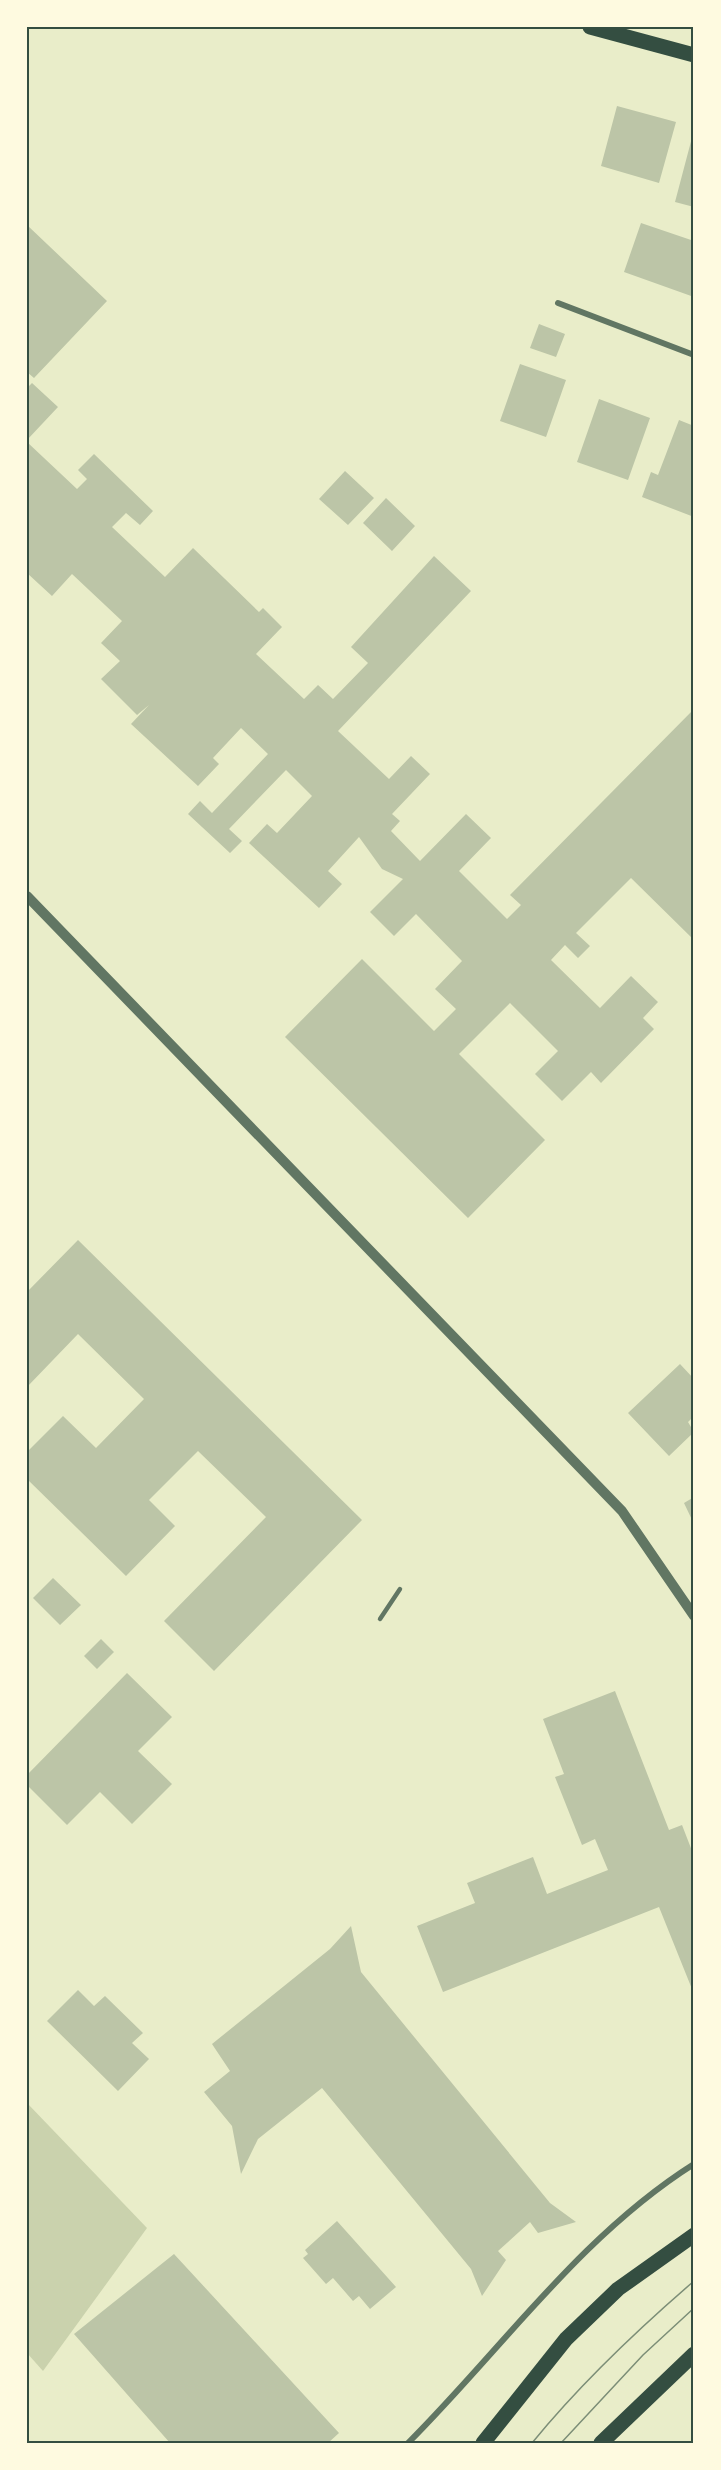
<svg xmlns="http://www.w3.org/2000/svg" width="721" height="2470" viewBox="0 0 721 2470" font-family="Montserrat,sans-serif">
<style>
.green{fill:#cad2ad}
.building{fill:#bcc5a7}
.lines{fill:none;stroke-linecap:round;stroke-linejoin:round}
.service{stroke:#617663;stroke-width:4.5}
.minor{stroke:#617663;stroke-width:6}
.tertiary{stroke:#617663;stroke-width:10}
.primary{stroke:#344e41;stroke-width:15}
.tram{stroke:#7c8e77;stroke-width:1.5}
.neatline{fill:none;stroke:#344e41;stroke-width:2}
</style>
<rect width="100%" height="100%" fill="#e9edc9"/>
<path class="green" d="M 27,2103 L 147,2228 L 43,2371 L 27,2353 Z"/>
<path class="building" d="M 617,106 L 676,122 L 659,183 L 601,166 Z
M 694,130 L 694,207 L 675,202 Z
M 641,223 L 694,241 L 694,297 L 624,272 Z
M 27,225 L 107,301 L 34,378 L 27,372 Z
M 539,324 L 565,334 L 556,357 L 530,348 Z
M 520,364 L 566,380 L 546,437 L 500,421 Z
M 32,383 L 58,407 L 27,440 L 27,388 Z
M 599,399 L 650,418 L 628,480 L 577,462 Z
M 679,420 L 694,426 L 694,517 L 642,497 L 651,472 L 658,475 Z
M 27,442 L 77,489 L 87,479 L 78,470 L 94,454 L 153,511 L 140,525 L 126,513 L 112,527 L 165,577 L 193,548 L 259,612 L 263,608 L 282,627 L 256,654 L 304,699 L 318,685 L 333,699 L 368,663 L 351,647 L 434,556 L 471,591 L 338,731 L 389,779 L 411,756 L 430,774 L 392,814 L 400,821 L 391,831 L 420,861 L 466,814 L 491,838 L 459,871 L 507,919 L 521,905 L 510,895 L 694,709 L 694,940 L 631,878 L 576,933 L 590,946 L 578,958 L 565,945 L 551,960 L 600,1008 L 631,976 L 658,1002 L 643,1018 L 654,1029 L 601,1083 L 591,1072 L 562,1101 L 535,1074 L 558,1051 L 510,1003 L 459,1054 L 545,1140 L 468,1218 L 285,1037 L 362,959 L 434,1031 L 456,1009 L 435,989 L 462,961 L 416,914 L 394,936 L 370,912 L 403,879 L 382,869 L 359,837 L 328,871 L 342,884 L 319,908 L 249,843 L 267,824 L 277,833 L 312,796 L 286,770 L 229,829 L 242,841 L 230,853 L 188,814 L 200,801 L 212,813 L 268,754 L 241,728 L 213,758 L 219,764 L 198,786 L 131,724 L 149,705 L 137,715 L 101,679 L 120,661 L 101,643 L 122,621 L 72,574 L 52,596 L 27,573 Z
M 345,471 L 374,498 L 348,525 L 319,499 Z
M 386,498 L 415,526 L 392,551 L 363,523 Z
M 78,1240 L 362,1520 L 214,1671 L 164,1621 L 266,1517 L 198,1451 L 149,1500 L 175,1526 L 126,1576 L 27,1479 L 27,1452 L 63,1416 L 96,1448 L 144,1399 L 78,1334 L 27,1387 L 27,1292 Z
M 680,1364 L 694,1379 L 694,1416 L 688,1422 L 694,1432 L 669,1456 L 628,1413 Z
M 694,1497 L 694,1524 L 684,1503 Z
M 53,1578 L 81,1605 L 60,1625 L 33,1598 Z
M 101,1639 L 114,1652 L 97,1669 L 84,1656 Z
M 127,1673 L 172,1717 L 138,1751 L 172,1784 L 132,1824 L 100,1792 L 67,1825 L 27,1785 L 27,1775 Z
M 615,1691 L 669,1830 L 682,1825 L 694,1856 L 694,1994 L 659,1907 L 443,1992 L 417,1926 L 475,1903 L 467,1883 L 533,1857 L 547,1894 L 608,1870 L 595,1839 L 582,1845 L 555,1777 L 564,1774 L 543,1719 Z
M 351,1926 L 361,1972 L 550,2203 L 576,2222 L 538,2233 L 530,2222 L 498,2251 L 506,2260 L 482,2296 L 471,2269 L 322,2088 L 258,2139 L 241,2174 L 232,2126 L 204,2092 L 230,2071 L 212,2044 L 330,1949 Z
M 78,1990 L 94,2006 L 105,1996 L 143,2033 L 132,2043 L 149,2059 L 118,2091 L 47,2021 Z
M 337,2221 L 396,2287 L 370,2309 L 359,2296 L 353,2301 L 333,2278 L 326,2284 L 303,2258 L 308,2254 L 305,2250 Z
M 174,2254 L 339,2433 L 328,2443 L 170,2443 L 74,2334 Z"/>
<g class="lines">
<path class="service" d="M 380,1619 L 400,1589"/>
<path class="minor" d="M 558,303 L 694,355
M 408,2443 C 502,2349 580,2236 694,2164"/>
<path class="tertiary" d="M 27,896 L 622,1511 L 694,1616"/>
<path class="primary" d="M 590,27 L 694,55
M 483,2443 L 566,2339 L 618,2289 L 694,2235
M 601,2443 L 694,2354"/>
<path class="tram" d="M 532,2443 C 581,2383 636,2331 694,2281
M 561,2443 L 643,2355 L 694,2308"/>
</g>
<rect width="721" height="2470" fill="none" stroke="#fefae0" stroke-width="57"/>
<rect x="28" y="28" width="664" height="2414" class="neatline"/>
</svg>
